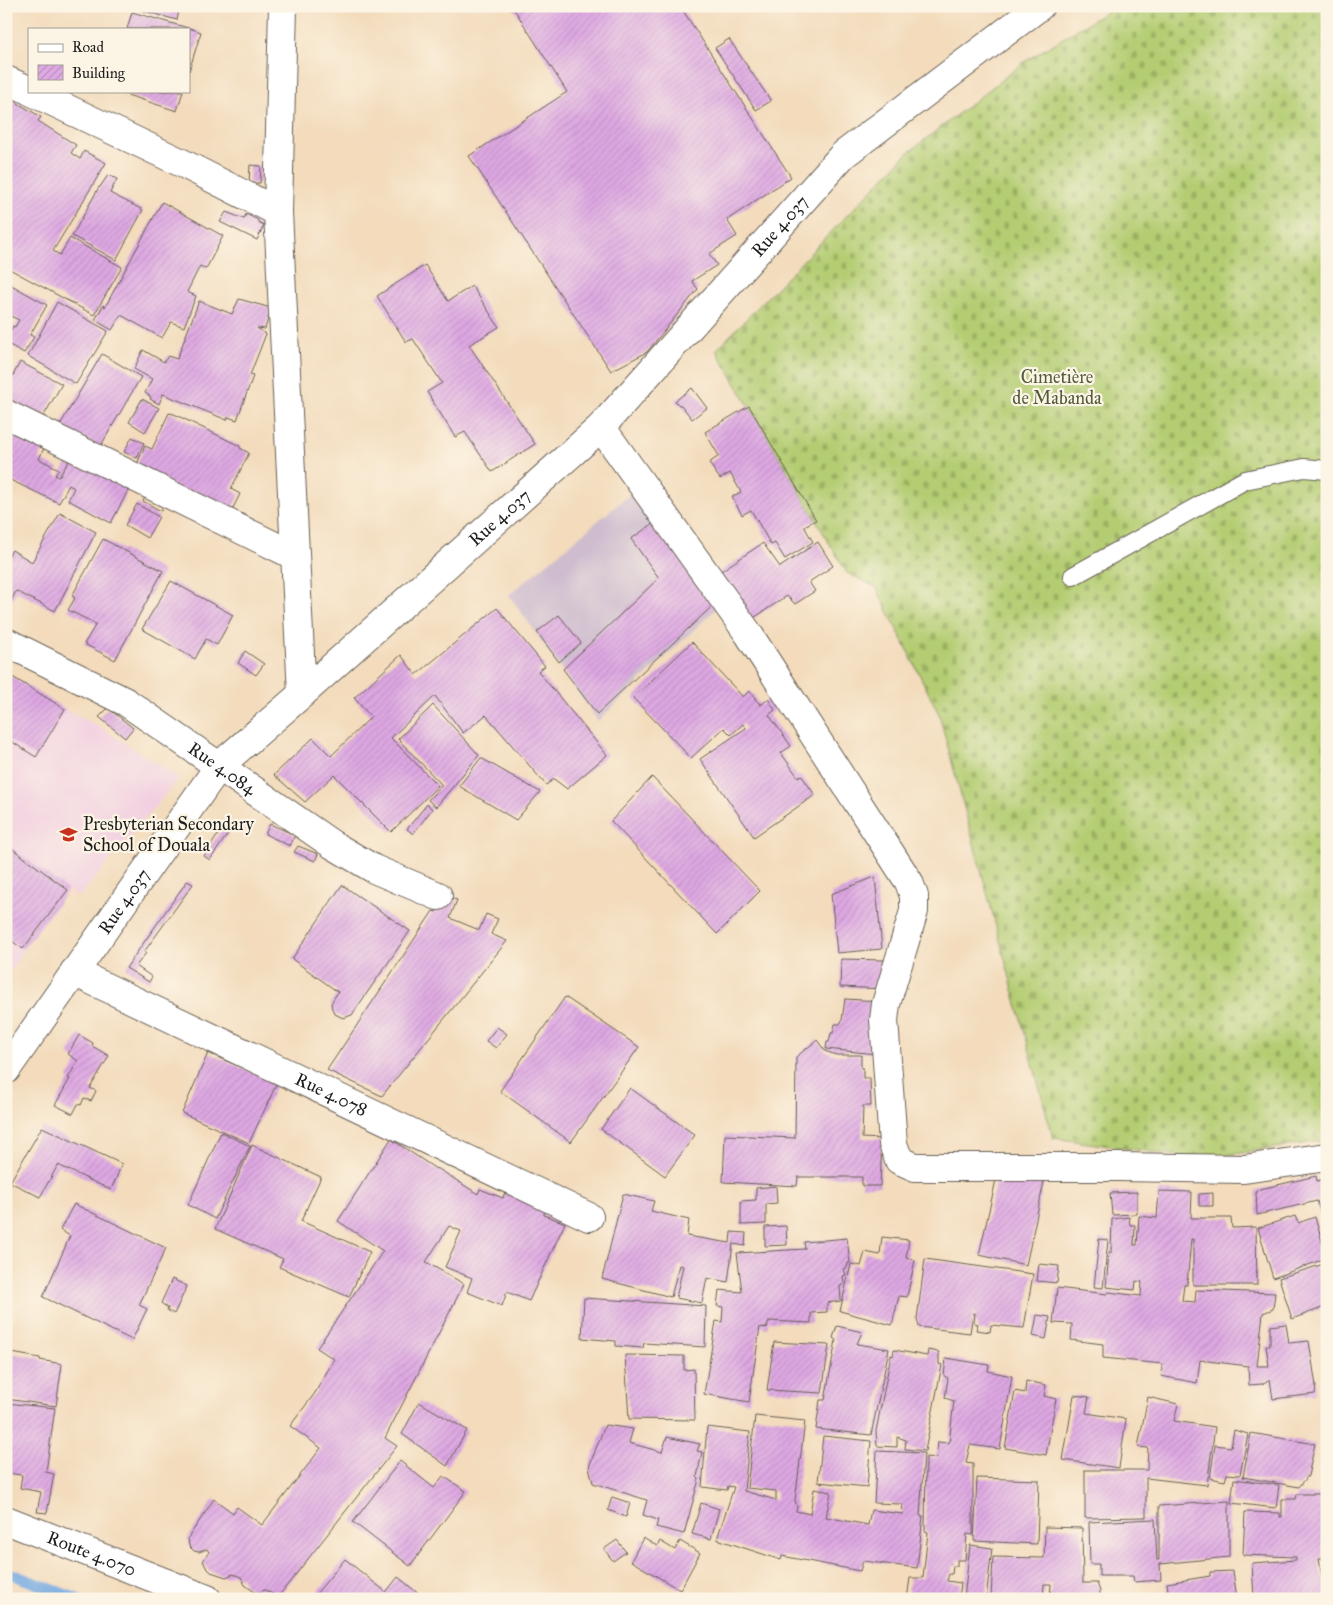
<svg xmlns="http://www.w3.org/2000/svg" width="1333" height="1605" viewBox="0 0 1333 1605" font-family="'IM FELL Great Primer',serif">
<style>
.built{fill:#f2cfe1}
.industrial{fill:#cfbdcf}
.cemetery{fill:url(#cemetery-stones);stroke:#687447}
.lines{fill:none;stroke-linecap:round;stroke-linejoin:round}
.stream{stroke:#72a7df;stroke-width:11}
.building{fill:url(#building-hatch)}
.service-casing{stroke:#675f54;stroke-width:20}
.minor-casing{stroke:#675f54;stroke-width:30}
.service{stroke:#fff;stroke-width:18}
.minor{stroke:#fff;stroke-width:28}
.labels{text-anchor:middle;stroke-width:4.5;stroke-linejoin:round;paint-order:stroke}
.street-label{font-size:18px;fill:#1c1c1c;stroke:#fcf5e5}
.park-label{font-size:18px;fill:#515a3a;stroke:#fcf5e5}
.poi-label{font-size:18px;fill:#1c1c1c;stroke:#fcf5e5;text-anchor:start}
</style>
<defs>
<pattern id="cemetery-stones" width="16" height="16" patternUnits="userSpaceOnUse" patternTransform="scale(1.25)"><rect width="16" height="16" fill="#b4cd72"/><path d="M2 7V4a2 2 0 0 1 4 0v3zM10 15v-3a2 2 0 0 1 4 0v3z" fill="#9aaf62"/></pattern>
<pattern id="building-hatch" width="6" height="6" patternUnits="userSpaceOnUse" patternTransform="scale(1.25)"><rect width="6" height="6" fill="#dea8e3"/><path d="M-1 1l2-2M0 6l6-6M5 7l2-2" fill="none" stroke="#be90c2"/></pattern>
</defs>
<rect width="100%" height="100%" fill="#fcf5e5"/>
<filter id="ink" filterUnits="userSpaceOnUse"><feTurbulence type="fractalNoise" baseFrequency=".02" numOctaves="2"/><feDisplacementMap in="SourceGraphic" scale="10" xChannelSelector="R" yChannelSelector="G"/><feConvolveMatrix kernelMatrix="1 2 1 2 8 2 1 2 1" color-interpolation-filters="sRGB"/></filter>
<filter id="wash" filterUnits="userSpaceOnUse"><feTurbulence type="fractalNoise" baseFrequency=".0096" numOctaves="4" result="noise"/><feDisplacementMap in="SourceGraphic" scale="20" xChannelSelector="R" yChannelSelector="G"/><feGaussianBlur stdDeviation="1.12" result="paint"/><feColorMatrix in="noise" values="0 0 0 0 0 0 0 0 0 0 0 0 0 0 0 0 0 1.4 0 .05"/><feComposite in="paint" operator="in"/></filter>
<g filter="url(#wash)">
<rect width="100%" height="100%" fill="#f3dbbc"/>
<path class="built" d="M 6,673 L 65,709 L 103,729 L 179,778 L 79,897 L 68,890 L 23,949 L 12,970 L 6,965 Z"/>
<path class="industrial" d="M 640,486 L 723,602 L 598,721 L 509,595 Z"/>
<path class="cemetery" d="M 1116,6 L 1327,6 L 1327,1140 L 1202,1159 L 1053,1138 L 939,714 L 876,587 L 847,573 L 716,350 L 908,153 L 1027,60 Z"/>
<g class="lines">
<path class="stream" d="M 6,1572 L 77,1599"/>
</g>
<g id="blocks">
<path class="building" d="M 126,6 L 180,6 L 177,20 Z
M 512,6 L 680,6 L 791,177 L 727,220 L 737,236 L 709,254 L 717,265 L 692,281 L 698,289 L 647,352 L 611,371 L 469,156 L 567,92 Z
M 132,12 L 188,28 L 188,29 L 127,29 Z
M 189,28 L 201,32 L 189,71 Z
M 729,39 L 771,101 L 756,110 L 715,48 Z
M 115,91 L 183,91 L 177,111 Z
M 6,96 L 41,117 L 38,121 L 76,145 L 71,153 L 80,159 L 84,151 L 106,163 L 53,251 L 60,255 L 70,238 L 122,267 L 94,315 L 6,267 Z
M 250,165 L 261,166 L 260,183 L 249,183 Z
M 108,175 L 117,179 L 110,193 L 143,210 L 116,260 L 72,236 L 99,187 L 100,187 Z
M 162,202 L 223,236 L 206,269 L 200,266 L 187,292 L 196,296 L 184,327 L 171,322 L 162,338 L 121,315 L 112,330 L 95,320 L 103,305 L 105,307 Z
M 226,212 L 244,219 L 246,214 L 258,220 L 258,222 L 264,225 L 257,240 L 220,222 Z
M 425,265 L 448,301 L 472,286 L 499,327 L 469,345 L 535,444 L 492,472 L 465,432 L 455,437 L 427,392 L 442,383 L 413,339 L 406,342 L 377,296 Z
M 6,282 L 47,305 L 30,335 L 34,337 L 24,353 L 6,343 L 6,338 L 13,326 L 15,327 L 19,320 L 6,314 Z
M 239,299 L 271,308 L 265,329 L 257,328 L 266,334 L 250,375 L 253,376 L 237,420 L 228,417 L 227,420 L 163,394 L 159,404 L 150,399 L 151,397 L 145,393 L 152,379 L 134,369 L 143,350 L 164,362 L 168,356 L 177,359 L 199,301 L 232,314 Z
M 57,302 L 108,331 L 76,384 L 28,356 Z
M 102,354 L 141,377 L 100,447 L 60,425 Z
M 20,362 L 62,384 L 43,417 L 6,399 L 6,389 Z
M 692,388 L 707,408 L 692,419 L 681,405 L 679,405 L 675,401 Z
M 142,399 L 159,408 L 145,432 L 129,422 Z
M 749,406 L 816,520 L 804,526 L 813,542 L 785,559 L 775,543 L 771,545 L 751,510 L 742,515 L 732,497 L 741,492 L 730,473 L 720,479 L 709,463 L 719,456 L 705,432 Z
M 169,413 L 174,414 L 240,446 L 240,448 L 249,453 L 231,489 L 240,494 L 229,516 L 136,466 L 145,446 L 152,449 Z
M 6,426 L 45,446 L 39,459 L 59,469 L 55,475 L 59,477 L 70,459 L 132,483 L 111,523 L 68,500 L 74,488 L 69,485 L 59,503 L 6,478 L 9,472 L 6,470 Z
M 132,437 L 144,443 L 137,458 L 124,452 Z
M 148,492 L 165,502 L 161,511 L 143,501 Z
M 137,504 L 159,517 L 147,538 L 125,525 Z
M 60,513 L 96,532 L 55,611 L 16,591 L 9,605 L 6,603 L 6,560 L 12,550 L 32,562 Z
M 661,518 L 719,600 L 597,714 L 563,669 L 659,578 L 631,539 Z
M 103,539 L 163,571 L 115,660 L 84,644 L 96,624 L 68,610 L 75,598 L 72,596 Z
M 818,542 L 833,566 L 809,582 L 815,591 L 795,604 L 787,596 L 746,623 L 712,577 L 763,543 L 780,567 Z
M 171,581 L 233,615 L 217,645 L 206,639 L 195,659 L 142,629 Z
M 497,608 L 545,666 L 538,671 L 607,755 L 567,789 L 554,779 L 546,785 L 486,715 L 463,733 L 435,696 L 391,738 L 438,786 L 391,832 L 334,775 L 305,802 L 274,775 L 313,738 L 331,756 L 371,717 L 354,698 L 401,655 L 416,675 Z
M 559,615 L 581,643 L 559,662 L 537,632 Z
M 692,642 L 743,697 L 749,691 L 756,697 L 754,698 L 761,705 L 768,699 L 775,710 L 769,715 L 791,746 L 781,753 L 798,777 L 801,775 L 815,795 L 754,837 L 700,759 L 746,728 L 743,724 L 731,735 L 724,728 L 691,758 L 633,698 Z
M 245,651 L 264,664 L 256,675 L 238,663 Z
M 6,673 L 65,709 L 36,757 L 6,738 Z
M 433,705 L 479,755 L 436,807 L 428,800 L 442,785 L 398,739 Z
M 108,708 L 133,728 L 125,738 L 99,717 Z
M 481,758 L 540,792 L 516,820 L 459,786 Z
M 652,777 L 760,891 L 717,934 L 611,821 Z
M 427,804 L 432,809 L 413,834 L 407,829 Z
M 227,821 L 233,824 L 232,828 L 210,860 L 204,856 Z
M 270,824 L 295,835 L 290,846 L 265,834 Z
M 6,844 L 68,890 L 23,949 L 6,937 Z
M 298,846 L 318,854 L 315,861 L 294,852 Z
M 875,877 L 882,949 L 837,953 L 831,894 Z
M 187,881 L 193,884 L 144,952 L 146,953 L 136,966 L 152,977 L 149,982 L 126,968 Z
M 342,885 L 410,931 L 358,1006 L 352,1015 L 343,1018 L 335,1014 L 332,1009 L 331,1003 L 338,992 L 292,959 Z
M 444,896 L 457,900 L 450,918 L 479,930 L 486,914 L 498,919 L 491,934 L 507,941 L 382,1096 L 327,1070 L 433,911 L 436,912 Z
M 841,959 L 884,960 L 884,989 L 840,987 Z
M 565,997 L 639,1047 L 571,1142 L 500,1091 Z
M 845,999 L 879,1001 L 877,1054 L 826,1049 L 827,1042 L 829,1042 L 831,1033 L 833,1033 L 835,1024 L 840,1024 L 842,1020 Z
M 497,1027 L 507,1034 L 496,1048 L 486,1041 Z
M 79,1035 L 93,1043 L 92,1046 L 109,1056 L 90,1088 L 96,1091 L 91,1101 L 84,1098 L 81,1105 L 78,1104 L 73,1114 L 55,1105 L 70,1079 L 68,1078 L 78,1061 L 68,1054 Z
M 817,1040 L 825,1051 L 836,1055 L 861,1055 L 861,1068 L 863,1068 L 863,1078 L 870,1078 L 871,1106 L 863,1106 L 862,1138 L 882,1139 L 880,1186 L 862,1186 L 862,1177 L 798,1177 L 797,1186 L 723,1182 L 725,1135 L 795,1138 L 796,1057 Z
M 208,1053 L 277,1083 L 249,1143 L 182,1113 Z
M 630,1088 L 695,1135 L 665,1176 L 601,1129 Z
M 42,1127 L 122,1164 L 111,1190 L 58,1165 L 40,1197 L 10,1182 Z
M 221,1132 L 250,1146 L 215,1219 L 188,1205 Z
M 391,1139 L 436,1169 L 437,1168 L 478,1194 L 480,1189 L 503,1198 L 506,1188 L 546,1204 L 544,1215 L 565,1223 L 529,1301 L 507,1292 L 502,1306 L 467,1292 L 472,1278 L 445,1267 L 461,1231 L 449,1226 L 426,1262 L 464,1284 L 385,1438 L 397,1446 L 278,1597 L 265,1590 L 256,1593 L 245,1585 L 241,1577 L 233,1574 L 226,1577 L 211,1572 L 206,1567 L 203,1561 L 209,1552 L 207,1549 L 199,1552 L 194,1551 L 189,1546 L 188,1538 L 214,1499 L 233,1513 L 237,1507 L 262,1525 L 321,1448 L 290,1426 L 315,1393 L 334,1359 L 317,1348 L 383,1251 L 338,1221 Z
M 252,1145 L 321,1177 L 301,1221 L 370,1252 L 349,1297 L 279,1267 L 283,1259 L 215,1229 Z
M 998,1171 L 1044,1182 L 1026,1265 L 979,1255 Z
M 1316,1176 L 1317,1181 L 1327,1178 L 1327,1237 L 1317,1201 L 1257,1215 L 1256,1190 Z
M 776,1186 L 777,1203 L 766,1204 L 766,1224 L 741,1225 L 741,1201 L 756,1200 L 756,1188 Z
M 1159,1191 L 1192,1192 L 1191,1218 L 1231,1218 L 1232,1228 L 1256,1227 L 1257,1285 L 1193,1285 L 1193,1239 L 1191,1239 L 1187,1285 L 1184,1285 L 1182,1301 L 1195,1302 L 1196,1290 L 1275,1293 L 1273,1309 L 1263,1313 L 1257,1366 L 1269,1366 L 1266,1346 L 1270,1346 L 1270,1326 L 1286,1324 L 1289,1343 L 1309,1341 L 1316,1386 L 1315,1394 L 1273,1399 L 1270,1379 L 1262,1384 L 1249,1385 L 1248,1366 L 1200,1360 L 1197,1383 L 1161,1376 L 1163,1364 L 1103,1358 L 1103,1344 L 1071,1340 L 1072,1324 L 1053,1323 L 1057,1288 L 1107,1294 L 1108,1292 L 1141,1296 L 1142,1282 L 1136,1281 L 1135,1290 L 1106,1287 L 1109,1253 L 1111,1253 L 1112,1219 L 1129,1217 L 1130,1225 L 1135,1225 L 1134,1245 L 1137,1245 L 1139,1216 L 1157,1218 Z
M 1137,1192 L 1137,1214 L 1112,1215 L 1110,1193 Z
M 1213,1193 L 1213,1206 L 1199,1206 L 1199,1194 Z
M 623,1194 L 654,1201 L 651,1211 L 689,1220 L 687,1236 L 730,1243 L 731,1232 L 746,1233 L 745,1246 L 733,1244 L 728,1282 L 707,1278 L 702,1303 L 676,1298 L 683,1266 L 679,1265 L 671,1297 L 602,1279 Z
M 74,1204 L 166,1248 L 139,1305 L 147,1309 L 132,1340 L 43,1297 L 70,1236 L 60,1230 Z
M 1295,1216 L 1298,1223 L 1315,1217 L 1325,1252 L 1327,1251 L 1327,1258 L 1273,1278 L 1258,1228 Z
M 786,1226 L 787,1245 L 765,1246 L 765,1227 Z
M 882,1237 L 909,1240 L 906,1258 L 915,1260 L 907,1297 L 899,1296 L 892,1325 L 840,1311 L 851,1264 L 861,1266 L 865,1252 L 880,1255 Z
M 847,1238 L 850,1263 L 848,1263 L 847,1268 L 844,1269 L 846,1275 L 843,1276 L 844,1284 L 840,1286 L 841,1301 L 827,1303 L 827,1312 L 811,1313 L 811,1323 L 769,1321 L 767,1328 L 760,1327 L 749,1402 L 704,1394 L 716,1321 L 722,1322 L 723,1307 L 717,1306 L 719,1290 L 742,1292 L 737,1253 L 805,1249 L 804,1242 Z
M 1099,1239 L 1108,1240 L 1103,1288 L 1094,1287 Z
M 925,1259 L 1033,1274 L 1024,1328 L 991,1325 L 990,1332 L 976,1330 L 978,1324 L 974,1323 L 975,1313 L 973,1313 L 970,1333 L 919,1327 L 917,1319 Z
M 1327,1263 L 1327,1306 L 1292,1319 L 1279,1278 Z
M 1039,1264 L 1059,1266 L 1057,1283 L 1037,1281 Z
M 172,1279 L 187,1286 L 174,1314 L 167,1310 L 168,1308 L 161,1303 Z
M 584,1298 L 706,1306 L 705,1347 L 644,1343 L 643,1348 L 616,1346 L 616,1341 L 582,1338 Z
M 1037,1315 L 1050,1317 L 1046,1339 L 1033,1336 Z
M 837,1326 L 862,1332 L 857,1344 L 889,1349 L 871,1435 L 816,1429 L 820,1400 L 825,1400 L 836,1340 L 833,1338 Z
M 774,1342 L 829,1345 L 822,1393 L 767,1390 Z
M 894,1350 L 927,1356 L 928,1350 L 939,1352 L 939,1364 L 942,1365 L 925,1451 L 905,1449 L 906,1440 L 897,1437 L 897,1447 L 877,1446 L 876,1431 L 891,1355 L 893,1356 Z
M 6,1352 L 40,1358 L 40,1360 L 62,1364 L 56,1406 L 6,1399 Z
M 625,1355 L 684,1356 L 684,1370 L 694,1369 L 695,1420 L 629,1419 Z
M 946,1358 L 989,1365 L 988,1371 L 1012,1376 L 1000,1449 L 970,1445 L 966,1463 L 973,1464 L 973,1535 L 967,1534 L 965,1560 L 957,1560 L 957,1566 L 953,1566 L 952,1574 L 949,1574 L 947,1581 L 961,1583 L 959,1599 L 907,1599 L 910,1578 L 923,1578 L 928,1532 L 925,1531 L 926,1457 L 936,1458 L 938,1442 L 949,1443 L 954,1401 L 945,1398 L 948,1378 L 944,1376 Z
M 1026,1381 L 1046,1385 L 1044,1396 L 1056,1399 L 1046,1455 L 1005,1448 L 1015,1391 L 1025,1393 Z
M 1074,1395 L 1089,1397 L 1086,1413 L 1126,1419 L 1119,1468 L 1063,1460 Z
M 1148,1397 L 1178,1404 L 1174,1421 L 1215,1427 L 1207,1485 L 1146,1478 L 1146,1517 L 1085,1518 L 1085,1470 L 1147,1470 L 1148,1448 L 1138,1447 Z
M 419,1402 L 467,1430 L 447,1466 L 402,1434 Z
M 6,1403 L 55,1408 L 46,1472 L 54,1474 L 47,1513 L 37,1512 L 41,1492 L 20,1488 L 22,1475 L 6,1473 Z
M 755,1416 L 805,1421 L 795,1501 L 797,1506 L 796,1511 L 810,1514 L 814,1489 L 831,1492 L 826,1517 L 868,1525 L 871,1510 L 903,1514 L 902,1504 L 874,1503 L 877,1451 L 924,1453 L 920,1516 L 923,1516 L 917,1568 L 863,1561 L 860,1571 L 782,1556 L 781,1560 L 717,1539 L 734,1487 L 728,1486 L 727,1490 L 702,1487 L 707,1427 L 750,1432 L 744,1491 L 776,1500 L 776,1491 L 747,1488 Z
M 605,1425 L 633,1429 L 629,1443 L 662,1452 L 667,1437 L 700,1444 L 697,1451 L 702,1452 L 697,1477 L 699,1479 L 684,1534 L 656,1527 L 658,1520 L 643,1515 L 647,1500 L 593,1483 L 589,1467 Z
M 1234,1430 L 1248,1434 L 1240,1475 L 1227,1474 L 1225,1481 L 1210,1478 L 1215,1445 L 1231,1447 Z
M 1251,1433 L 1315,1444 L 1308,1476 L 1299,1487 L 1243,1477 Z
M 823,1436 L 871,1441 L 867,1487 L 818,1482 Z
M 400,1461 L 434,1488 L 443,1476 L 466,1491 L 410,1566 L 353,1522 Z
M 977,1478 L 1039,1480 L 1037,1544 L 974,1541 Z
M 1234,1479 L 1279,1485 L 1276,1508 L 1231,1503 Z
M 1297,1494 L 1323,1494 L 1323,1559 L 1319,1559 L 1322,1577 L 1327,1577 L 1327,1599 L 1254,1599 L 1252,1563 L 1296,1560 L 1296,1557 L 1243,1555 L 1245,1512 L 1280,1513 L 1280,1517 L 1282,1517 L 1282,1499 L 1296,1499 Z
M 612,1497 L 630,1503 L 626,1517 L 608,1510 Z
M 1229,1501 L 1229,1557 L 1160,1564 L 1161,1580 L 1134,1582 L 1133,1576 L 1099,1576 L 1099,1564 L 1090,1564 L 1089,1522 L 1155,1519 L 1157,1560 L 1159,1560 L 1159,1506 Z
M 701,1503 L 719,1509 L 711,1539 L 692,1534 Z
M 1045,1527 L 1082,1528 L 1083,1583 L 1097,1583 L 1100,1591 L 1100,1599 L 1050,1599 L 1051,1584 L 1044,1584 L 1043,1599 L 991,1599 L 993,1557 L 1044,1558 Z
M 643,1538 L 657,1546 L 660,1541 L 675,1550 L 680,1541 L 700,1553 L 680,1590 L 631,1561 Z
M 617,1540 L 626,1552 L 613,1561 L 604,1549 Z
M 970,1545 L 992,1548 L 986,1599 L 964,1599 Z
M 345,1559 L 386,1592 L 398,1577 L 425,1599 L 312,1599 Z
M 1233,1571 L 1237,1599 L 1167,1599 L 1166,1592 L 1168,1591 L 1167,1583 L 1210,1576 L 1210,1572 Z"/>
</g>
</g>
<g filter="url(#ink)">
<use href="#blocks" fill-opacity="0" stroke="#675f54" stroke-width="1"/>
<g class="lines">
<defs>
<path id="service" d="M 1073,576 L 1245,480 L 1304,468 L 1327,470"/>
<g id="minor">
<path d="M 283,6 L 278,212 L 302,694"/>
<path d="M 6,80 L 29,90"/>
<path d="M 30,91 L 184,164 L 278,212"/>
<path d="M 6,414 L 295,556"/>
<path d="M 601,427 L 748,633 L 909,882 L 914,896 L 914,911 L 886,1004 L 884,1020 L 893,1144 L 899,1160 L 915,1167 L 1118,1167 L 1244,1169 L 1327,1157"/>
<path id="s1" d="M 6,642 L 126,702 L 333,845 L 374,869 L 438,896"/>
<path id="s2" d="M 74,972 L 589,1217"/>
<path id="s3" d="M 6,1070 L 219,766 L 302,694 L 601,427 L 843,155 L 1040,6"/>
<path id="s4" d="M 6,1520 L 207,1599"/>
</g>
</defs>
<use href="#service" class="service-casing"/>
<use href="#minor" class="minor-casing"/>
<use href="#service" class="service"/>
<use href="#minor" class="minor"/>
</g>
</g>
<defs>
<symbol id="school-bare" viewBox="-9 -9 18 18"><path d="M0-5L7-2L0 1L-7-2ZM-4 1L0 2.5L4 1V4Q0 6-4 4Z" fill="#c8321e" stroke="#fcf5e5" stroke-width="2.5" paint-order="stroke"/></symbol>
</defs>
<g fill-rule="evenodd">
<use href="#school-bare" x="56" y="822" width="25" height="25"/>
</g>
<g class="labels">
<g class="street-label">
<text dy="6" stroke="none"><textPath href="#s3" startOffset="1151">Rue 4.037</textPath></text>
<text dy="6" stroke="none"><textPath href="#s3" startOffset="746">Rue 4.037</textPath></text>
<text dy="6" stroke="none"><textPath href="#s1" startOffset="251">Rue 4.084</textPath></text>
<text dy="6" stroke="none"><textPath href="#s3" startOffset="206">Rue 4.037</textPath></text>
<text dy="6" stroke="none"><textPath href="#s2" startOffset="285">Rue 4.078</textPath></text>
<text dy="6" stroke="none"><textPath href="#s4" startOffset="92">Route 4.070</textPath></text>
</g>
<g class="park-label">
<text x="1057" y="383">Cimetière<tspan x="1057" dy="21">de Mabanda</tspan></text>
</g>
<g class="poi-label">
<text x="83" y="830">Presbyterian Secondary<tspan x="83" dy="21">School of Douala</tspan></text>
</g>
</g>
<rect width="1333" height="1605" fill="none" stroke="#fcf5e5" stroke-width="25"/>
<rect x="28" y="28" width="162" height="65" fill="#fcf5e5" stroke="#a29e95"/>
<rect x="38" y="44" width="25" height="8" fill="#ffffff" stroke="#a29e95"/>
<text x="72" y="52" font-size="15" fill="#1c1c1c">Road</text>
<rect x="38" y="65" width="25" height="15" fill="url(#building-hatch)" stroke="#a29e95"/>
<text x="72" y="78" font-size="15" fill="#1c1c1c">Building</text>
</svg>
